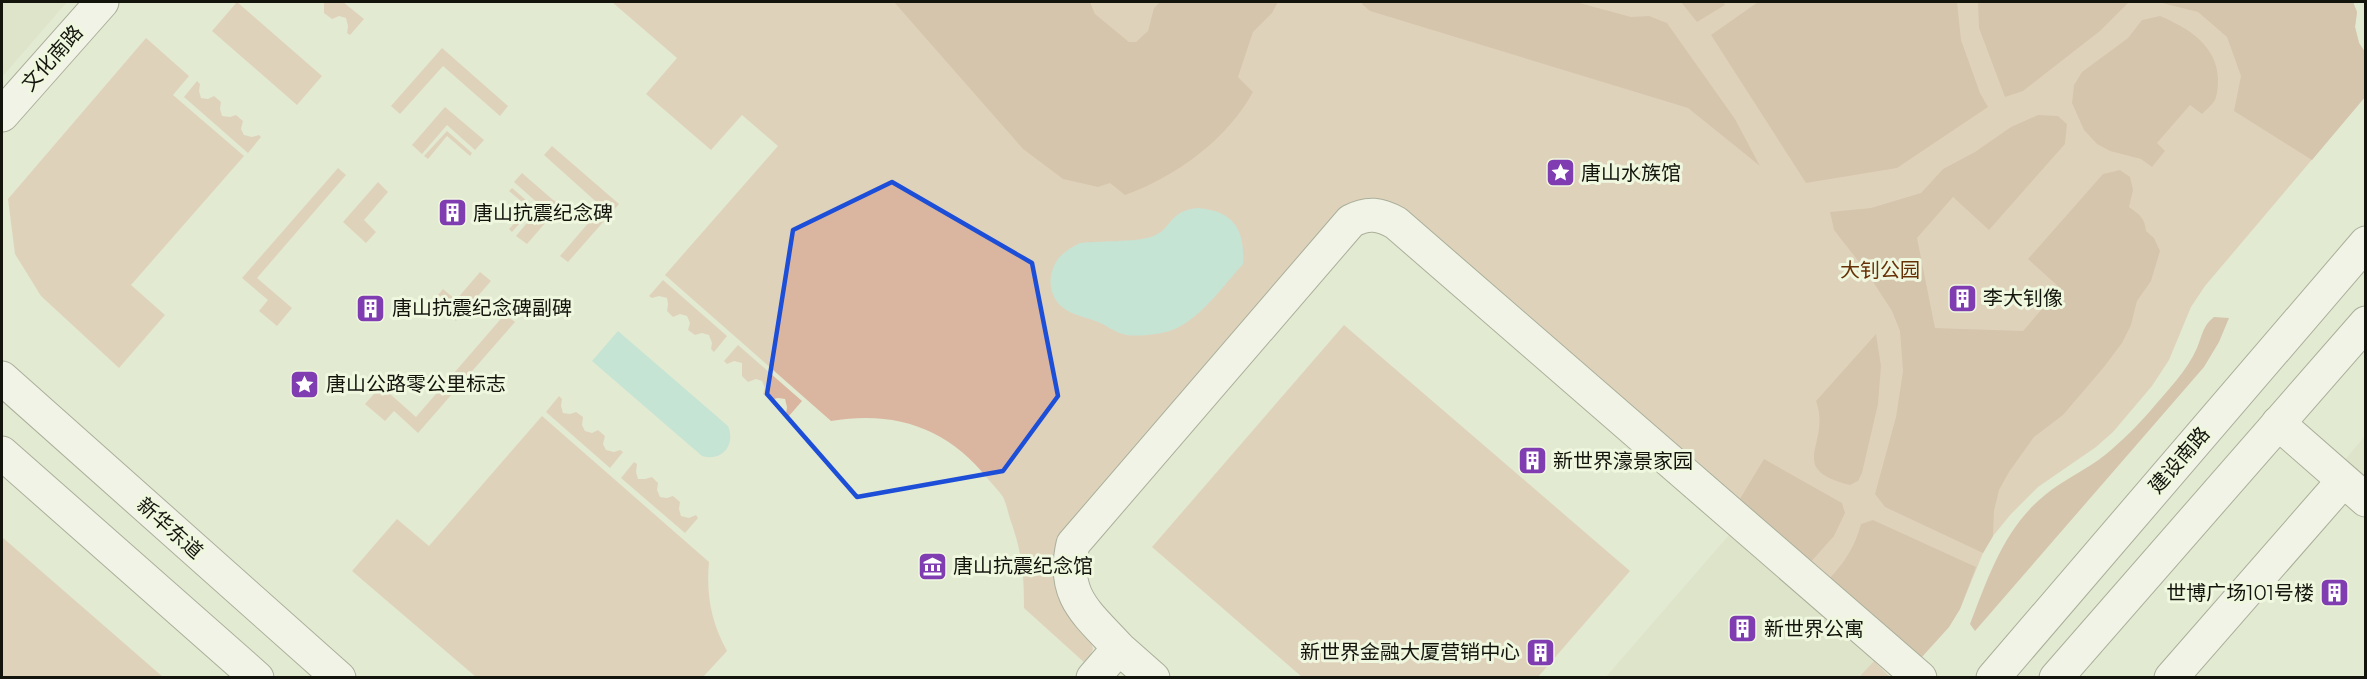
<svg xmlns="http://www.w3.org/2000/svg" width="2367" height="679" viewBox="0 0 2367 679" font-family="Montserrat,'Noto Sans SC',sans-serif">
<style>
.built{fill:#d5debf}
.green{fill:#dab6a1}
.forest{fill:#c49981}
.water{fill:#a0ddd8}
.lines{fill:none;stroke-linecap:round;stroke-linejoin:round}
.minor-casing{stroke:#646955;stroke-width:35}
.major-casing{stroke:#646955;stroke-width:35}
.minor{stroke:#fff;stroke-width:33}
.major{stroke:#fff;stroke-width:33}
.marked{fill:none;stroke:#1d4ed8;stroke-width:4.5;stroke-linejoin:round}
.labels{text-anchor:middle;stroke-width:6;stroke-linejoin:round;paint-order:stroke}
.street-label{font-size:20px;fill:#13150d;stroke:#f0f7df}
.poi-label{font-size:20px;fill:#13150d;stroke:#f0f7df;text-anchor:start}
.park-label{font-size:20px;fill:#673107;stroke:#f0f7df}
</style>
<rect width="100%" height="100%" fill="#e3ead2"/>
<path class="built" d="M 2,2 L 67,2 L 2,77 Z
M 2365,436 L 2365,481 L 2343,462 Z
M 1729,535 L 1874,661 L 1859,677 L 1605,678 Z"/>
<path class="green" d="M 237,2 L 322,76 L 297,105 L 212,31 Z
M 324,2 L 343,2 L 364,19 L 350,35 L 347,33 L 348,26 L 346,18 L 339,16 L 332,19 L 324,13 Z
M 612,2 L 2353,2 L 2357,12 L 2355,27 L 2359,43 L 2365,52 L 2365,97 L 2205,286 L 2191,307 L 2169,360 L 2152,386 L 2113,432 L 2096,447 L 2038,487 L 2011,514 L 1993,536 L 1983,553 L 1960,609 L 1949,627 L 1920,659 L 1382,203 L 1062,538 L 1093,649 L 1086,664 L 1024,608 C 1024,573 1022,552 1010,519 C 1008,512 1006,503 1003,497 C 999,491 993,485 988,479 C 948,428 895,410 831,421 L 665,275 L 778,146 L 742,115 L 711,150 L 646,94 L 677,58 Z
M 146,38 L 189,76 L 173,95 L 244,156 L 131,285 L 165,315 L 119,368 L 41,296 L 15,254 L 8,199 Z
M 442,48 L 508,106 L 500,116 L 443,66 L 400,114 L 391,106 Z
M 197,81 L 200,84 L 199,91 L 201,98 L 208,99 L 214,96 L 221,102 L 220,109 L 222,116 L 230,117 L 236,115 L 243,121 L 241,129 L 244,135 L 252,137 L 259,135 L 261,137 L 248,153 L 184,97 Z
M 445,107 L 484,140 L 475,150 L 447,125 L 422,154 L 412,145 Z
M 447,131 L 472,153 L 470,156 L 447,136 L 428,159 L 424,156 Z
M 552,146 L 619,204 L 568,262 L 560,256 L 602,207 L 544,155 Z
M 338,168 L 346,175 L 257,278 L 292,308 L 277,326 L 259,311 L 268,300 L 242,278 Z
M 522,173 L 560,206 L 527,244 L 516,236 L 541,206 L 514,182 Z
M 378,182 L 388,192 L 364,220 L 376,232 L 366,243 L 343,222 Z
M 512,188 L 534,207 L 512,232 L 509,229 L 529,208 L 509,191 Z
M 480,272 L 491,281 L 456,321 L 433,301 L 443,289 L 456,300 Z
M 663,280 L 727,336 L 714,352 L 711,349 L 712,343 L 709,335 L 702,333 L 695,335 L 688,330 L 690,323 L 687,316 L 680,314 L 673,317 L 667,311 L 668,304 L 667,298 L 659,296 L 652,298 L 649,296 Z
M 505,314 L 515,322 L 418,433 L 394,411 L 385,421 L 365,404 L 381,386 L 416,417 Z
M 1344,325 L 1630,571 L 1538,677 L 1302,677 L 1152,547 Z
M 738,345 L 802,401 L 789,416 L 786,414 L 787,407 L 785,399 L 778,398 L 770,400 L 763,394 L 765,388 L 762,381 L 756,379 L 748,382 L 742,376 L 742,363 L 734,361 L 727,364 L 724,361 Z
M 559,396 L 562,399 L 561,406 L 563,413 L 570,414 L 576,412 L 583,417 L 582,425 L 585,431 L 592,433 L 598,430 L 605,436 L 603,444 L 606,450 L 614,452 L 620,450 L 623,452 L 610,468 L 546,412 Z
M 542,416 L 709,562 C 706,594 711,622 727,651 L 703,677 L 476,677 L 352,571 L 397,519 L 429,546 Z
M 634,462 L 637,464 L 636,472 L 638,479 L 645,479 L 652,477 L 658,483 L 657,490 L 660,497 L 667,498 L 673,496 L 680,502 L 679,509 L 681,516 L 689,518 L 696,515 L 698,518 L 685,533 L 621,478 Z
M 2,537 L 163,677 L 2,677 Z
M 1874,661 L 1890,677 L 1859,677 Z"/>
<path class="forest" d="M 894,2 L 1090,2 L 1095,14 L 1129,42 L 1136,42 L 1148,31 L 1154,8 L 1159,3 L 1278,2 L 1272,13 L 1253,32 L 1238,77 L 1253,92 C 1227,140 1175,177 1125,195 L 1110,183 L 1098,187 L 1063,179 L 1023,149 Z
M 1363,2 L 1576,2 L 1631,17 L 1649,16 L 1667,23 L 1735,119 L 1760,166 L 1688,108 L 1370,11 L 1362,4 Z
M 1681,2 L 1723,2 L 1725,5 L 1697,22 Z
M 1758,2 L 1957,2 L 1961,40 L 1980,93 L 1988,107 L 1897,168 L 1806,183 L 1711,35 Z
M 1978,2 L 2129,2 L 2100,31 L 2023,91 L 2005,97 L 1979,28 Z
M 2158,2 L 2353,2 L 2357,12 L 2355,27 L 2359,43 L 2365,52 L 2365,97 L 2312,160 L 2234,111 L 2241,76 L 2227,37 L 2198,12 Z
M 2160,16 C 2189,28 2219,47 2218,82 C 2218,87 2217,96 2215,100 C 2212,105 2206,110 2202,114 L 2190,105 L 2157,143 L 2165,151 L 2152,167 L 2141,159 L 2110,151 L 2097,144 L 2084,130 L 2072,103 L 2074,85 L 2082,72 L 2128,38 L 2142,20 Z
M 2038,115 L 2058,116 L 2067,124 L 2065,144 L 1989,230 L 1953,197 L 1917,238 L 1935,328 L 2023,331 L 2060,288 L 2028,259 L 2103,174 L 2120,170 L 2130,177 L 2133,190 L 2129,207 C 2139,214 2145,218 2146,231 L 2154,238 L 2160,251 L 2151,281 L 2137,301 L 2131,325 L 2122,343 L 2104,367 L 2063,415 L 2034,437 L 2009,472 L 1999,490 L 1994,511 L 1993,536 L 1983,553 L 1885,507 L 1875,494 L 1896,417 L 1903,371 L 1900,331 L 1892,311 L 1866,271 L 1834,230 L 1830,212 L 1871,208 L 1921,193 L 1943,169 L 1975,152 L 2011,127 Z
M 2214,317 L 2229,318 L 2219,342 L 2204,367 L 1975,631 L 1970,624 C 1988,578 2004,528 2045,495 C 2063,480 2086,470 2105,455 C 2121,442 2138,425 2151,410 C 2167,391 2187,371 2197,348 C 2202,336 2203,325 2214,317 Z
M 1876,334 L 1881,366 L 1878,404 L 1862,473 L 1858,481 L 1850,485 C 1784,468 1832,445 1816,401 Z
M 1764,459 L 1842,503 L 1845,513 L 1834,536 L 1809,564 L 1738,502 Z
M 1873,520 L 1976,567 L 1960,609 L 1949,627 L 1920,659 L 1828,580 C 1844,563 1855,547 1861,524 Z"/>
<path class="water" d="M 1198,208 C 1234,211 1245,230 1243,264 C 1223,286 1204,314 1177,328 C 1166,334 1134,338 1123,334 C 1114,332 1106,325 1098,322 C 1088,318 1077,316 1068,311 C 1048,300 1046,276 1058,259 C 1063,252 1072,247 1080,243 C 1097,241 1137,242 1151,237 C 1173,230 1167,211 1198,208 Z
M 618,331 L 728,426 C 736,445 722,462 702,456 L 592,361 Z"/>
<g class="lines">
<defs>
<path id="minor" d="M 2,115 L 102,2
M 2278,423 L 2366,500
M 1119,648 L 1153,678
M 1093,678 L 1119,648 C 1087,613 1061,596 1073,544 L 1351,221 C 1368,212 1380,214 1396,223 L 1920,678
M 2171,678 L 2343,481"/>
<path id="major" d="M 2,378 L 339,678
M 2,453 L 257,678
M 1993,678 L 2366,243
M 2056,678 L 2366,323"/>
</defs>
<use href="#minor" class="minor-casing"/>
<use href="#major" class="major-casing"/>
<use href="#minor" class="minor"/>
<use href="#major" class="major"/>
</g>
<path d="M0 0H2367V679H0ZM 892,182 L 1032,263 L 1058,396 L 1003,471 L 857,497 L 767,394 L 793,230 Z" fill="#e3ead2" fill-opacity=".55" fill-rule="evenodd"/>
<path class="marked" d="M 892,182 L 1032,263 L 1058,396 L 1003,471 L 857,497 L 767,394 L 793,230 Z"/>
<defs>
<symbol id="sight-square" viewBox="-11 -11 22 22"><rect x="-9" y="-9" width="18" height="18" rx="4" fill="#803db1" stroke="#f0f7df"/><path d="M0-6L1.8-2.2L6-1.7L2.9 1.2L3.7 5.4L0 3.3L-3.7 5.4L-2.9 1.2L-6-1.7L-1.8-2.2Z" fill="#fff"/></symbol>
<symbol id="building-square" viewBox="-11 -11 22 22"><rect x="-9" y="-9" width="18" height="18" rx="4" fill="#803db1" stroke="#f0f7df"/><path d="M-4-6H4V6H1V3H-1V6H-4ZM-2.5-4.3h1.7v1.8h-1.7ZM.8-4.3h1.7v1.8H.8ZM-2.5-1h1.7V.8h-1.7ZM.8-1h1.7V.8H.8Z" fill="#fff"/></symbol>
<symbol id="museum-square" viewBox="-11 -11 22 22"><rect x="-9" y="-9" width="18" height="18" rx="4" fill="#803db1" stroke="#f0f7df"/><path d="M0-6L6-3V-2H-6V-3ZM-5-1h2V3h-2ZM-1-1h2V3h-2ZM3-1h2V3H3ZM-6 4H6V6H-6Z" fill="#fff"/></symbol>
</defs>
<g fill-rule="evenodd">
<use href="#sight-square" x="1544" y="156" width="33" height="33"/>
<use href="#building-square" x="436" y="196" width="33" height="33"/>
<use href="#building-square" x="1946" y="282" width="33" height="33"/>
<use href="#building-square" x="354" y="292" width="33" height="33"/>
<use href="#sight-square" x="288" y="368" width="33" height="33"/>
<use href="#building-square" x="1516" y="444" width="33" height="33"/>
<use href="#museum-square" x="916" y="550" width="33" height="33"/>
<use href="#building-square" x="2318" y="576" width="33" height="33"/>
<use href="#building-square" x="1726" y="612" width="33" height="33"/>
<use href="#building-square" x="1524" y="636" width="33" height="33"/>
</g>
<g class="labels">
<g class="street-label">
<text transform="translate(52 58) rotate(-48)" y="7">文化南路</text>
<text transform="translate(2179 460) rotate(-49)" y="7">建设南路</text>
<text transform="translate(170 528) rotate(42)" y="7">新华东道</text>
</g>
<g class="poi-label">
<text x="1581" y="180">唐山水族馆</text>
<text x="473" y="220">唐山抗震纪念碑</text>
<text x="1983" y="305">李大钊像</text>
<text x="392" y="315">唐山抗震纪念碑副碑</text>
<text x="326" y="391">唐山公路零公里标志</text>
<text x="1553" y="468">新世界濠景家园</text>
<text x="953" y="573">唐山抗震纪念馆</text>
<text x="2314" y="600" text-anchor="end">世博广场101号楼</text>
<text x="1764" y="636">新世界公寓</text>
<text x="1520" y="659" text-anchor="end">新世界金融大厦营销中心</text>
</g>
<g class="park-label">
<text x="1880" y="277">大钊公园</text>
</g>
</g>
<rect width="2367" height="679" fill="none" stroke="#13150d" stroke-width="6"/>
</svg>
